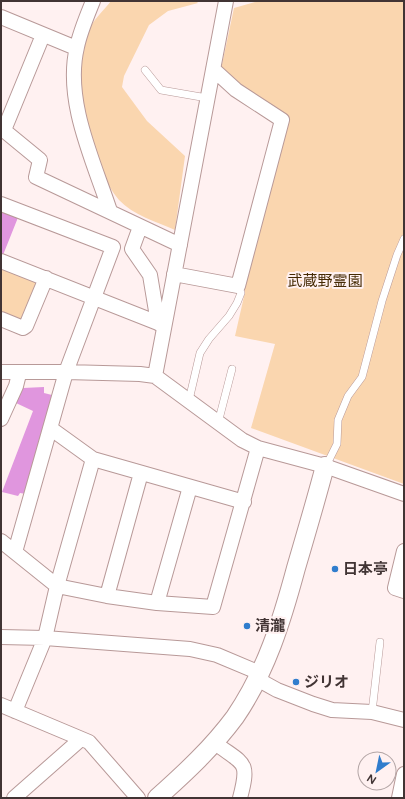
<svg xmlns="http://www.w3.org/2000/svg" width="405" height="799" viewBox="0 0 405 799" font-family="Figtree,'Noto Sans JP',sans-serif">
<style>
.green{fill:#fad6af}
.water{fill:#e096de}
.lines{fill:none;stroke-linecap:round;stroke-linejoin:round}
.service-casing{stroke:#b89998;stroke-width:8}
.minor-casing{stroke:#b89998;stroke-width:16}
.tertiary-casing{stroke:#b89998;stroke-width:20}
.service{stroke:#fff;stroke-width:7}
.minor{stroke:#fff;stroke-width:14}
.tertiary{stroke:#fff;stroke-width:18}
.poi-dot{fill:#307dcd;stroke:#fff1f1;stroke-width:1.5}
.labels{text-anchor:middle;stroke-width:4;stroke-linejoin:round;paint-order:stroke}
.park-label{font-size:15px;fill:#452a04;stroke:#fff1f1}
.poi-label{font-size:15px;font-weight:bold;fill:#413434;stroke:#fff1f1;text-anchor:start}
</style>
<rect width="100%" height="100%" fill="#fff1f1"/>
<path class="green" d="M 111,1 L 196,1 L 198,3 L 168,11 L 149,25 L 124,76 L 122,87 L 147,121 L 185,156 L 175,230 C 157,222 133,215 119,200 C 105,184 100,165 94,146 C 82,105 71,72 89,30 C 93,20 104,10 111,1 Z
M 259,1 L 404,1 L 404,484 L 251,428 L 275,344 L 235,336 L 245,292 L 243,283 L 287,118 L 237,84 L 221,69 L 234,8 Z
M 1,269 L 38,283 L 23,323 L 1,314 Z"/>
<path class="water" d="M 1,209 L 19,215 L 3,255 L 1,254 Z
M 44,387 L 44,393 L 52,395 L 26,494 L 20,493 L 18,496 L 2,492 L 33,411 L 16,403 L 23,388 Z"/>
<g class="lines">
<defs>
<path id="service" d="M 145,70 L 161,90 L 207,98
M 189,400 L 200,353 L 209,339 L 229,316 L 237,303 L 241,293 L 238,286
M 218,423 L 232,369
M 326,466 L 337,444 L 338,420 L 348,396 L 362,377 L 382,301 L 397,255 L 404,239
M 372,712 L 380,642"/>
<path id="minor" d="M 93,1 C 87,16 80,32 77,47 C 64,101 94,162 110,211
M 1,17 L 76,48
M 1,128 L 40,160 L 36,177 L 180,245
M 4,130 L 43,35
M 1,204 L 113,247 L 66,372 L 15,552
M 140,227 L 132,249 L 150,275 L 158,323
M 1,261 L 158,323 L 164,327
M 174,274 L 238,286 L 282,120 L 236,90 L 213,69
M 1,319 L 23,328 L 26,326 L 46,278
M 1,372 L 66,372 L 140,374 L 155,376 L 242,440 L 258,448 L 325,466 L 404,494
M 155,376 L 226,1
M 1,419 L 16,386 L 19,374
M 50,428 L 93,459 L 244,502
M 1,541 L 57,586 L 107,596 L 157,603 L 213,607 L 258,448
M 404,551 L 395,588 L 404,591
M 107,596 L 141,473
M 157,603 L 190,487
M 1,637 L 45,638 L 190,649 L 217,655 L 260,673
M 257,679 L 277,690 L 313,704 L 332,710 L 372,712 L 404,720
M 1,705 L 89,742 L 138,798
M 15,711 L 45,638 L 57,586 L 93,459
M 215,743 C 244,765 250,760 240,798
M 14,798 L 81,739
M 399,798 L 404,774"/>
<path id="tertiary" d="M 157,798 C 186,772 212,748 235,717 C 266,672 282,620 296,568 C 306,534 316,500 325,466"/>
</defs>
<use href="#service" class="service-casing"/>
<use href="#minor" class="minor-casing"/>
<use href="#tertiary" class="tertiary-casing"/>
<use href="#service" class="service"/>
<use href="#minor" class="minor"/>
<use href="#tertiary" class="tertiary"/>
</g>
<g class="poi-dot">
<circle cx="335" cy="569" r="4"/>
<circle cx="247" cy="626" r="4"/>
<circle cx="296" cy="682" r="4"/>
</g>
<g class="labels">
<g class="park-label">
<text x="325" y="286">武蔵野霊園</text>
</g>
<g class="poi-label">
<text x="343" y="574">日本亭</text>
<text x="255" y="631">清瀧</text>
<text x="304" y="687">ジリオ</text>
</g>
</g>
<rect width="405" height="799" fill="none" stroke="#413434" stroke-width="4"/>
<g transform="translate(377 771) rotate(213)"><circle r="19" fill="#fff1f1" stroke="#b3a5a5"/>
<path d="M0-3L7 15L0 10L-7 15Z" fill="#307dcd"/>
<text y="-6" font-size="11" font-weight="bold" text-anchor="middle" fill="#413434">N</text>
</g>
</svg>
